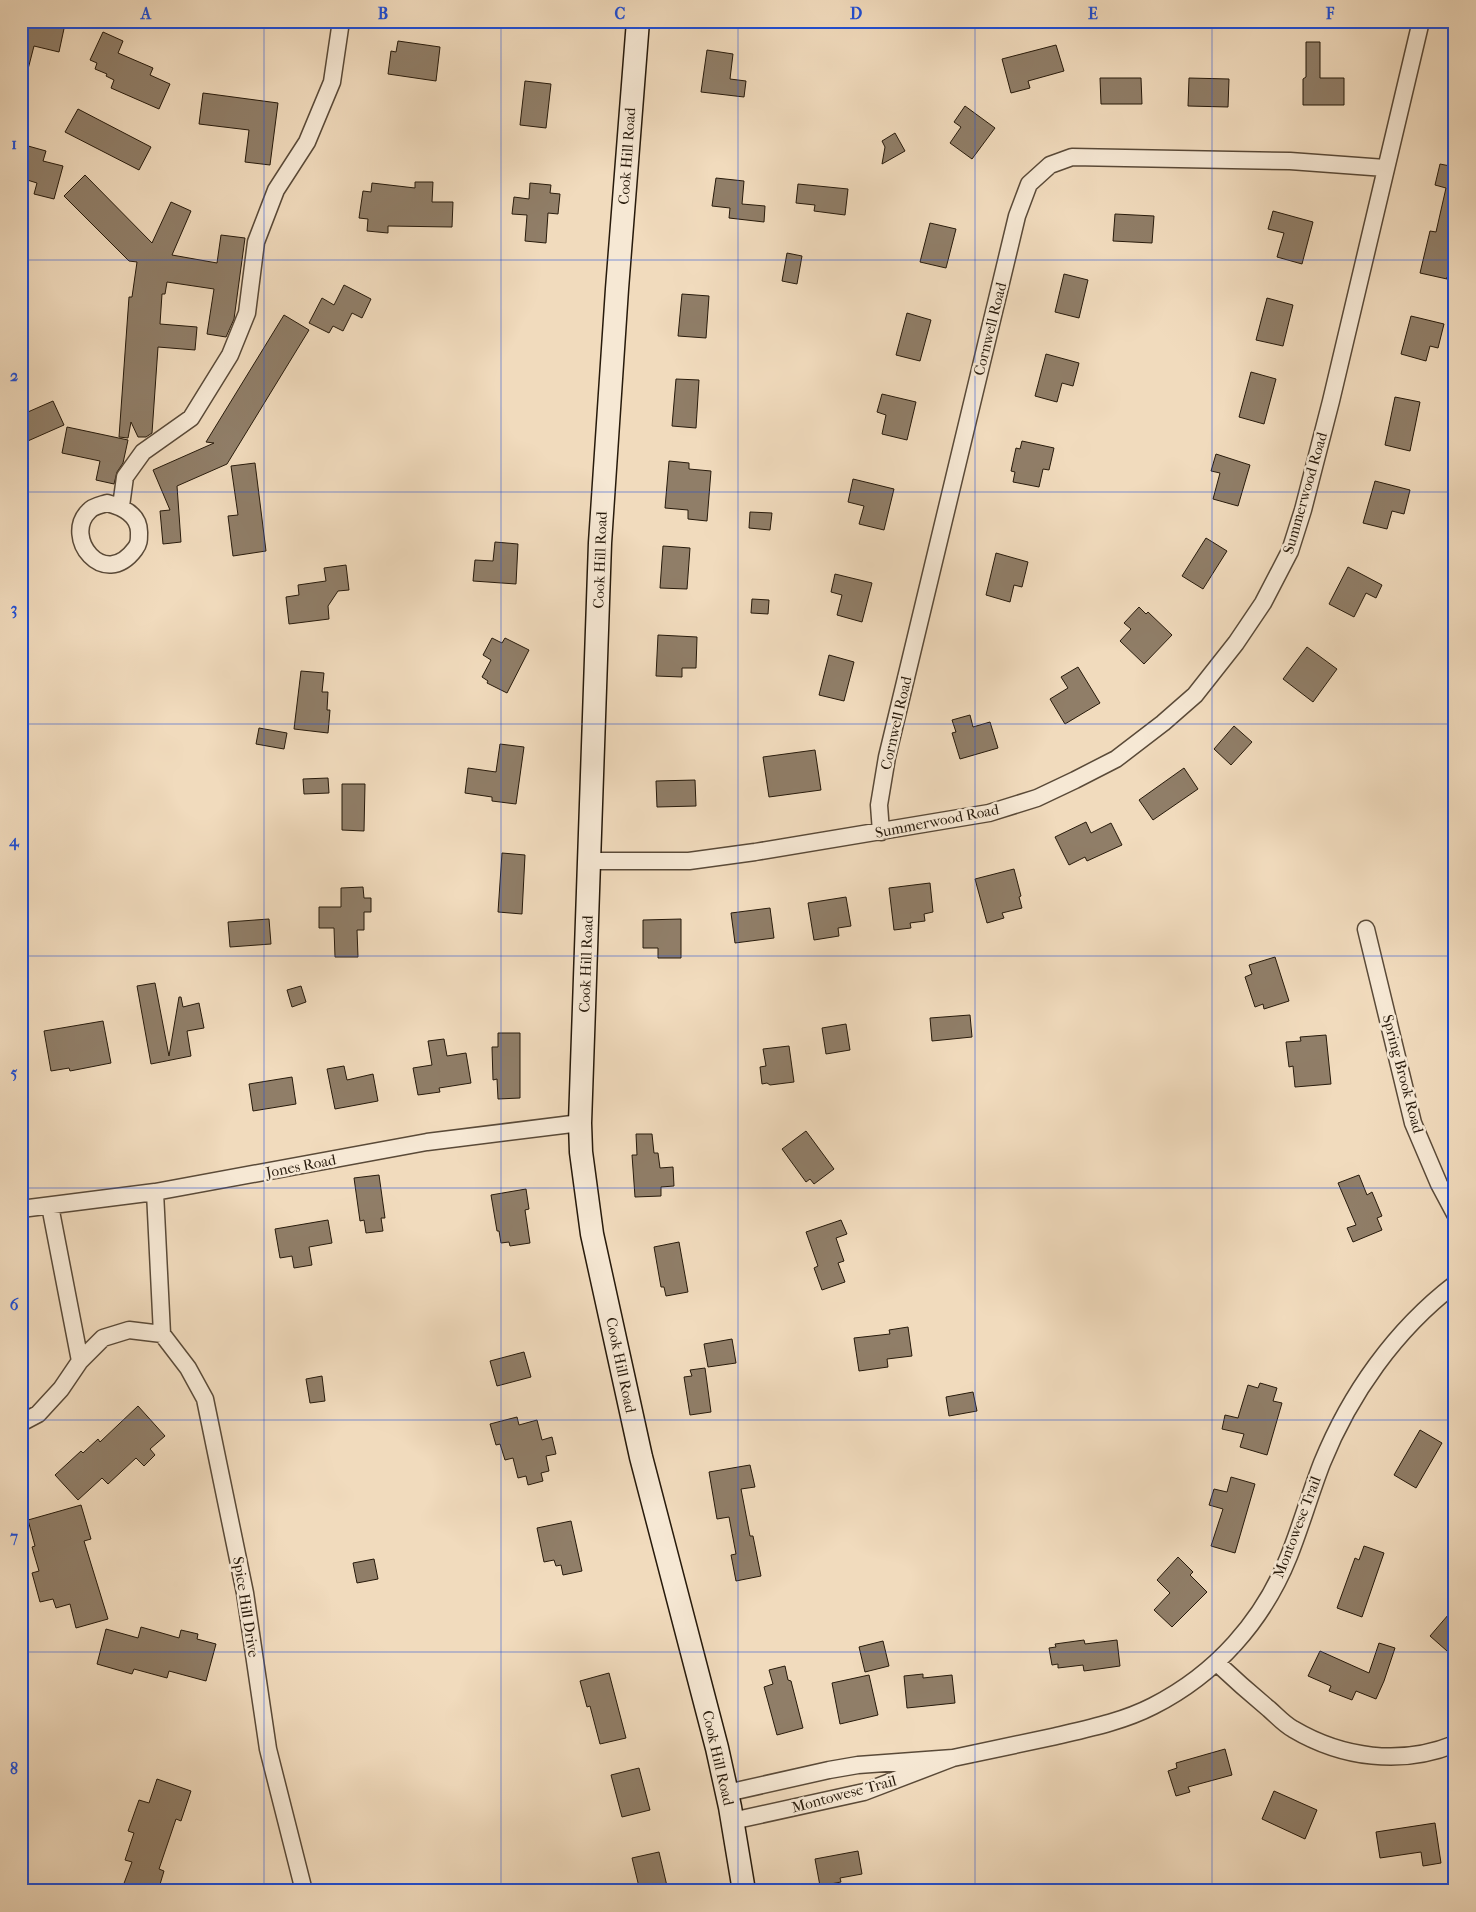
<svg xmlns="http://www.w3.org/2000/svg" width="1476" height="1912" viewBox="0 0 1476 1912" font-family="'IM FELL French Canon',serif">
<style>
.building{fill:#907e68;stroke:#271a0b}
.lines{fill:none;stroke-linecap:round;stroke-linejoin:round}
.street-casing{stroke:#5a4a38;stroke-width:19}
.secondary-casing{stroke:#271a0b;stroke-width:25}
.street{stroke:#f6e8d4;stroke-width:16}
.secondary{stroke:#f6e8d4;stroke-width:22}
.grid{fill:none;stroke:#1d4ed8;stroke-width:1;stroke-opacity:0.55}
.labels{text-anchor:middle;stroke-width:5;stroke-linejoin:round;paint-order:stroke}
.street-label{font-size:15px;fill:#271a0b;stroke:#f6e8d4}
.neatline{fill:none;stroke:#1d4ed8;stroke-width:2}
.grid-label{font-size:16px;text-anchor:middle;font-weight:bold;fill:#1d4ed8}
</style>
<rect width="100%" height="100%" fill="#f1dbbd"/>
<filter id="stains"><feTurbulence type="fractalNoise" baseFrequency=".004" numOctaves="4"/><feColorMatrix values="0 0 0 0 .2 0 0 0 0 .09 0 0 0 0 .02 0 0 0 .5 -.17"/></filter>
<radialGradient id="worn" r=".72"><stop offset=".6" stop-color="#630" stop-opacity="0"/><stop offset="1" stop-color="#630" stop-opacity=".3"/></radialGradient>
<path class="building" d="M 21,21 L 53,21 L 65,24 L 59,52 L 34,46 L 26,77 L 21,76 Z
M 103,32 L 123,41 L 118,53 L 153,68 L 150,75 L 170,84 L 159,109 L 111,88 L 114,80 L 106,76 L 107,74 L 95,69 L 97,63 L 90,60 Z
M 398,41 L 440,47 L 436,81 L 388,74 L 391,51 L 396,52 Z
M 1306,42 L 1320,42 L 1320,78 L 1344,78 L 1344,105 L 1303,105 L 1303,79 L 1306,77 Z
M 1056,45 L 1064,71 L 1028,81 L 1030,88 L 1011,93 L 1002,59 Z
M 707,50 L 733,54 L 730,79 L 746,81 L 744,97 L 701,92 Z
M 1100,78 L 1141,78 L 1142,104 L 1101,104 Z
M 1189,78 L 1229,79 L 1228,107 L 1188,106 Z
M 525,81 L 551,84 L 546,128 L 520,125 Z
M 203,93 L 278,103 L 270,165 L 245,162 L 249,130 L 199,124 Z
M 965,106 L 995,128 L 972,159 L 950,143 L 961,127 L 954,122 Z
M 78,109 L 151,147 L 139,170 L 65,132 Z
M 895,133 L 905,151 L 882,164 L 885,147 L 882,141 Z
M 21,144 L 46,151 L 43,161 L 63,166 L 54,199 L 34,194 L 37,183 L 24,179 L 23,176 L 21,175 Z
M 1440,164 L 1455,167 L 1455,279 L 1447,277 L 1447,279 L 1420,273 L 1430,231 L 1436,232 L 1446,188 L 1435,185 Z
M 85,175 L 152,243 L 171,202 L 191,211 L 172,255 L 217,263 L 221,235 L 245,238 L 234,319 L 226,337 L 207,334 L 214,289 L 167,282 L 165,294 L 162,294 L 160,324 L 197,327 L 195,350 L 158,347 L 152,433 L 146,437 L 138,437 L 131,422 L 128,438 L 119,437 L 129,297 L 132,297 L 137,262 L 129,261 L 64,196 Z
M 716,178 L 744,181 L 742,204 L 765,206 L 764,222 L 729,218 L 730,208 L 712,206 Z
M 415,182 L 433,182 L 432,202 L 453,202 L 452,227 L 388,226 L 388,233 L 367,231 L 368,219 L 359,218 L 363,191 L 371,192 L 372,183 L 415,188 Z
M 530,183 L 551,185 L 550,193 L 560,194 L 558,214 L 548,213 L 546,243 L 525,241 L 527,215 L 512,214 L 514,197 L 529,199 Z
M 798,184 L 848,189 L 845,215 L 814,211 L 815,205 L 796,203 Z
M 1273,211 L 1313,222 L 1302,264 L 1277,257 L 1284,233 L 1268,229 Z
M 1115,214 L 1154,216 L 1152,243 L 1113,241 Z
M 930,223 L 956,229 L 946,268 L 920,262 Z
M 787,253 L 802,256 L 797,284 L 782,281 Z
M 1064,274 L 1088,280 L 1079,318 L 1055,312 Z
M 344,285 L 371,299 L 362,318 L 352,313 L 343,331 L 333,326 L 329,333 L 309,323 L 322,298 L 334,305 Z
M 682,294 L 709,296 L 706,338 L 678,336 Z
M 1267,298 L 1293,305 L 1283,346 L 1256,340 Z
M 907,313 L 931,320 L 920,361 L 896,355 Z
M 284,315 L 309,330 L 227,464 L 177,486 L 181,542 L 163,544 L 160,511 L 170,510 L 153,470 L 214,443 L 206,442 Z
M 1411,316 L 1444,324 L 1438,348 L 1430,346 L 1426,361 L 1401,354 Z
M 1046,354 L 1079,363 L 1073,386 L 1062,383 L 1057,402 L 1035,396 Z
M 1251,372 L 1276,379 L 1264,424 L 1239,417 Z
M 676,379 L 699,380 L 696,428 L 672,426 Z
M 882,394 L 916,402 L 907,440 L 882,434 L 886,415 L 877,412 Z
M 1395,397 L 1420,402 L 1410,451 L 1385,445 Z
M 53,401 L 64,425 L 21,444 L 21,415 Z
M 67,427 L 128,440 L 123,463 L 117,472 L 114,484 L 96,480 L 100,461 L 62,453 Z
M 1022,441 L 1054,448 L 1049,470 L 1043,469 L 1039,487 L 1013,482 L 1015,472 L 1011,471 L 1016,448 L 1020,449 Z
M 1216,454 L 1250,465 L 1238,506 L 1213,499 L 1220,473 L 1211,471 Z
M 669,461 L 689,463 L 689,469 L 711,471 L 707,521 L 688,519 L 688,510 L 665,508 Z
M 255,463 L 266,551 L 233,556 L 228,516 L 238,515 L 231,466 Z
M 853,479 L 894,489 L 884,530 L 859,524 L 864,506 L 848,502 Z
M 1375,481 L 1410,490 L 1404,514 L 1392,511 L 1387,529 L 1363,523 Z
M 750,512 L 772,513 L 770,530 L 749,528 Z
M 1206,538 L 1227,551 L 1203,589 L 1182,576 Z
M 495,542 L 518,544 L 516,584 L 473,581 L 475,560 L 493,561 Z
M 663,546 L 690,548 L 687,589 L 660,588 Z
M 996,553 L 1028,562 L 1022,587 L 1014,585 L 1010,602 L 986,595 Z
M 346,565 L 349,590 L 338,591 L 328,606 L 329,619 L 289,624 L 286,597 L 299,595 L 298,585 L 326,581 L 324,568 Z
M 1348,567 L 1382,585 L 1376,598 L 1366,593 L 1354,617 L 1329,604 Z
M 835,574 L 872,583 L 862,622 L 837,615 L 842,595 L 831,592 Z
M 752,599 L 769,600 L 768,614 L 751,613 Z
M 1139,607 L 1146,614 L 1148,612 L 1172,635 L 1144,664 L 1120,641 L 1131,629 L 1124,623 Z
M 658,635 L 697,637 L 696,668 L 682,668 L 682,677 L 656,676 Z
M 492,638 L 502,643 L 505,638 L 529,650 L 507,693 L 487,683 L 488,681 L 482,677 L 491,660 L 483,655 Z
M 1307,647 L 1337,669 L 1313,702 L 1283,679 Z
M 829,655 L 854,662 L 844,701 L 819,695 Z
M 1078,667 L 1100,703 L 1065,724 L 1050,699 L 1068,688 L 1061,677 Z
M 301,671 L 324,673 L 322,692 L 328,692 L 327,710 L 330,710 L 328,733 L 294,729 Z
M 970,715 L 973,727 L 990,722 L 998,748 L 960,759 L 952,733 L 956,732 L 952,720 Z
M 1234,726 L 1252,742 L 1231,765 L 1214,749 Z
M 259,728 L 287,733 L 284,749 L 256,744 Z
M 500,744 L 524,747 L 516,804 L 492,801 L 492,797 L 465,793 L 468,768 L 496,772 Z
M 815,750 L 821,790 L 769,797 L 763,757 Z
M 1184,768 L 1198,789 L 1153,820 L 1139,800 Z
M 328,778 L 329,793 L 304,794 L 303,779 Z
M 695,780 L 696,806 L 657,807 L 656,781 Z
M 342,784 L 365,784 L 364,831 L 342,830 Z
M 1086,822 L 1091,833 L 1111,823 L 1122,845 L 1087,861 L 1085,857 L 1069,865 L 1055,837 Z
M 502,853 L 525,855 L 522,914 L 498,912 Z
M 1014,869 L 1021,896 L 1019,897 L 1022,908 L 1002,913 L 1004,918 L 987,923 L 975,879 Z
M 930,883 L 933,912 L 924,914 L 925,921 L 910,923 L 911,928 L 894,930 L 889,888 Z
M 363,887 L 364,898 L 371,898 L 371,912 L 364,912 L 364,930 L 357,930 L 358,957 L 335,957 L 334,928 L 319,928 L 319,907 L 341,907 L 341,888 Z
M 846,897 L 851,926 L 838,928 L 839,936 L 814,940 L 808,903 Z
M 770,908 L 774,938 L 735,943 L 731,913 Z
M 269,919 L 271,944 L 230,947 L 228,922 Z
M 681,919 L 681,958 L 658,958 L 658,948 L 643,948 L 643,920 Z
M 1275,957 L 1289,1001 L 1264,1009 L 1263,1004 L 1255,1007 L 1245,977 L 1252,974 L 1249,965 Z
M 155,983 L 169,1056 L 179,997 L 181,997 L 183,1007 L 199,1003 L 204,1028 L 187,1031 L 191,1056 L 151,1064 L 137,986 Z
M 301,986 L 306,1002 L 292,1007 L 287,990 Z
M 970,1015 L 972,1037 L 932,1041 L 930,1018 Z
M 103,1021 L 111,1063 L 70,1071 L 69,1068 L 51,1071 L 44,1031 Z
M 846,1024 L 850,1050 L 826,1054 L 822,1028 Z
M 498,1033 L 520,1033 L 520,1098 L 498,1099 L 497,1079 L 493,1080 L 492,1047 L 498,1047 Z
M 1326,1035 L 1331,1084 L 1295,1087 L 1293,1066 L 1289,1067 L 1286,1042 L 1301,1041 L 1300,1037 Z
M 444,1039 L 447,1056 L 466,1053 L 471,1083 L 439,1088 L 440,1092 L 418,1095 L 413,1068 L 432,1065 L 428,1041 Z
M 789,1046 L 794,1082 L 770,1085 L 767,1083 L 762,1084 L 760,1067 L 766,1066 L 763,1049 Z
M 344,1066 L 347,1080 L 373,1074 L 378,1101 L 335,1109 L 327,1069 Z
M 292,1077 L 296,1104 L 253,1111 L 249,1084 Z
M 806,1131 L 834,1169 L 814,1184 L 810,1179 L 806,1182 L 782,1149 Z
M 636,1134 L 652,1134 L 654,1153 L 658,1153 L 660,1168 L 673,1167 L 674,1186 L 661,1187 L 661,1196 L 635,1197 L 632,1155 L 637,1155 Z
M 379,1175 L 385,1218 L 381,1218 L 383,1231 L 366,1233 L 364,1220 L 360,1221 L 354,1178 Z
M 1359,1175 L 1367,1195 L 1372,1192 L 1382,1216 L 1377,1218 L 1382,1230 L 1353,1242 L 1347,1228 L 1356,1225 L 1338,1183 Z
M 526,1189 L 529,1209 L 525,1210 L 530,1243 L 510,1246 L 509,1242 L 501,1243 L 499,1231 L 497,1231 L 491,1195 Z
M 328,1220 L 332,1243 L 309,1247 L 312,1265 L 294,1268 L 292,1256 L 280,1258 L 275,1229 Z
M 841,1220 L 847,1234 L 836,1238 L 844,1261 L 838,1263 L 845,1282 L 822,1290 L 814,1268 L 818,1266 L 806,1232 Z
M 679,1242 L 688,1292 L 666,1296 L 664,1287 L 661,1287 L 654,1247 Z
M 908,1327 L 912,1356 L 887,1359 L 888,1367 L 859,1371 L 854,1338 L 890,1334 L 889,1330 Z
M 732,1339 L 736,1363 L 708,1367 L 704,1344 Z
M 524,1352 L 531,1377 L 497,1386 L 490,1361 Z
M 705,1368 L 711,1412 L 690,1415 L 684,1377 L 692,1376 L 690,1370 Z
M 322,1376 L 325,1401 L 310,1403 L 306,1379 Z
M 1260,1383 L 1277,1388 L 1273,1401 L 1282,1403 L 1267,1455 L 1240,1447 L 1244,1434 L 1222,1429 L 1225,1415 L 1238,1418 L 1248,1385 L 1258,1388 Z
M 973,1392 L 977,1411 L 949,1416 L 946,1397 Z
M 138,1406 L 165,1436 L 150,1449 L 155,1455 L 144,1466 L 136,1458 L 108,1484 L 102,1478 L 78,1500 L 55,1475 L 81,1451 L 83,1453 L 98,1439 L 100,1442 Z
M 517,1417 L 519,1425 L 537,1420 L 542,1440 L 552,1437 L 556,1454 L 546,1456 L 549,1471 L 541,1473 L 543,1481 L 528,1485 L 526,1476 L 518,1478 L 513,1458 L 505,1460 L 500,1444 L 496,1445 L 490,1424 Z
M 1420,1430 L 1442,1443 L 1416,1488 L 1394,1475 Z
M 750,1465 L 755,1487 L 741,1489 L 750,1536 L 753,1536 L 761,1576 L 736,1581 L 731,1555 L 736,1554 L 729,1517 L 717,1519 L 709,1472 Z
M 1231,1477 L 1255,1484 L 1235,1553 L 1211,1546 L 1223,1509 L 1209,1505 L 1214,1489 L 1227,1492 Z
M 81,1505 L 91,1539 L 84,1541 L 108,1619 L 76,1628 L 70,1604 L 56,1608 L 53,1599 L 40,1602 L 32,1573 L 39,1571 L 32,1547 L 35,1546 L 28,1520 Z
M 571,1521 L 582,1571 L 563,1575 L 561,1565 L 556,1566 L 554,1560 L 544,1562 L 537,1528 Z
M 1364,1546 L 1384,1553 L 1362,1617 L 1337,1608 L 1355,1558 L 1359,1560 Z
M 1178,1557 L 1193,1572 L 1190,1575 L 1207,1592 L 1172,1627 L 1154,1610 L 1170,1593 L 1157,1580 Z
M 374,1559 L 378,1579 L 357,1583 L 353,1563 Z
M 1455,1607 L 1455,1642 L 1447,1651 L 1430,1636 Z
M 141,1627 L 179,1638 L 181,1630 L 198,1634 L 197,1639 L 216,1644 L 206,1681 L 169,1671 L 167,1678 L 134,1669 L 132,1674 L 97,1664 L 106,1629 L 138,1638 Z
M 1084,1640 L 1085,1644 L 1117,1640 L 1120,1666 L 1084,1671 L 1083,1665 L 1058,1668 L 1058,1664 L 1052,1665 L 1049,1648 L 1056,1647 L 1055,1644 Z
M 883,1641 L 889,1666 L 865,1672 L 859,1647 Z
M 1379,1643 L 1395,1648 L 1384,1681 L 1376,1699 L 1356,1691 L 1352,1700 L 1329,1691 L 1331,1686 L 1308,1676 L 1320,1651 L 1369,1673 Z
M 785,1666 L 788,1680 L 791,1681 L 803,1728 L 777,1735 L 764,1687 L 773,1684 L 769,1670 Z
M 609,1673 L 626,1738 L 600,1744 L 590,1706 L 587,1707 L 580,1681 Z
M 923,1674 L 923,1678 L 952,1675 L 955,1703 L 907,1708 L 904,1676 Z
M 869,1675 L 878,1715 L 840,1724 L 832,1683 Z
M 1225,1749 L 1232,1775 L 1188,1787 L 1190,1792 L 1176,1796 L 1168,1771 L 1177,1768 L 1176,1763 Z
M 639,1768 L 650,1810 L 622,1817 L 611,1775 Z
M 157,1779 L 191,1791 L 181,1821 L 176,1819 L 159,1869 L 164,1871 L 158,1891 L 136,1891 L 123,1886 L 132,1862 L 125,1860 L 134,1833 L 128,1831 L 139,1800 L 149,1803 Z
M 1274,1791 L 1317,1810 L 1305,1839 L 1262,1819 Z
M 1435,1823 L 1441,1863 L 1423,1866 L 1421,1852 L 1380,1858 L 1376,1832 Z
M 858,1851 L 862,1874 L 840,1878 L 841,1882 L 820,1886 L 815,1859 Z
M 659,1852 L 667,1886 L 640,1891 L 632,1858 Z"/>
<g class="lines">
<defs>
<path id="street" d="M 107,503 C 123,507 140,515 139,534 C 139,540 139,544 135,549 C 104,591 62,537 89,511 C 93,506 101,505 107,503 Z
M 121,506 L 125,477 L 143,452 L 191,418 L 230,355 L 247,313 L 256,242 L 276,190 L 307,142 L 332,82 L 341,21
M 881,832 L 879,805 L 887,757 L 1017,216 L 1029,184 L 1050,165 L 1072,157 L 1290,161 L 1385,168
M 589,861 L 689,861 L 755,852 L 989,813 L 1037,798 L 1075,780 L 1116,759 L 1163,723 L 1195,695 L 1236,643 L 1263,603 L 1290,551 L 1303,510 L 1331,401 L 1421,21
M 1366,929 L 1413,1123 L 1439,1184 L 1455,1214
M 155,1192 L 162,1334 L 188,1368 L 205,1399 L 245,1593 L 268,1749 L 304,1891
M 50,1206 L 80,1361
M 21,1209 L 155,1192 L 427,1142 L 580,1123
M 21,1423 L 38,1414 L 61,1389 L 80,1361 L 103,1338 L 129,1330 L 162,1334
M 1217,1663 C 1234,1679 1251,1694 1269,1709 C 1277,1716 1284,1724 1293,1729 C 1342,1758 1401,1766 1455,1744
M 953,1758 C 986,1751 1019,1744 1052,1737 C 1086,1729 1122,1722 1153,1706 C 1216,1674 1263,1621 1289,1556 C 1301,1526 1310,1494 1322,1463 C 1350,1394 1395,1330 1455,1284
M 727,1793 L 829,1770 L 858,1765 L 953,1758 L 864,1792 L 732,1821"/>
<path id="secondary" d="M 638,21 L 617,289 L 600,543 L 580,1123 L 581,1152 L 592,1234 L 641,1457 L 717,1748 L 730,1807 L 744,1891"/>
</defs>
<use href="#street" class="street-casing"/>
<use href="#secondary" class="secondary-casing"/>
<use href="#street" class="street"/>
<use href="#secondary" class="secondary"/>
</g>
<path class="grid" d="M 264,21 L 264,1891M 501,21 L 501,1891M 738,21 L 738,1891M 975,21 L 975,1891M 1212,21 L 1212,1891M 21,260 L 1455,260M 21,492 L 1455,492M 21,724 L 1455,724M 21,956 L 1455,956M 21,1188 L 1455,1188M 21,1420 L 1455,1420M 21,1652 L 1455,1652"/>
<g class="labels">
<g class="street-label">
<text transform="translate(627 156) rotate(-86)" y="5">Cook Hill Road</text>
<text transform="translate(990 329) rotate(-76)" y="5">Cornwell Road</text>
<text transform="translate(1305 493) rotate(-74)" y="5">Summerwood Road</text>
<text transform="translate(600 560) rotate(-88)" y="5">Cook Hill Road</text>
<text transform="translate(896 723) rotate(-77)" y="5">Cornwell Road</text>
<text transform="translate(937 821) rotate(-11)" y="5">Summerwood Road</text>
<text transform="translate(586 964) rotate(-88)" y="5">Cook Hill Road</text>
<text transform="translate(1403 1074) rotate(75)" y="5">Spring Brook Road</text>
<text transform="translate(301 1166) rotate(-11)" y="5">Jones Road</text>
<text transform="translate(621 1365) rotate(78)" y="5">Cook Hill Road</text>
<text transform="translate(1297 1527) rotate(-69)" y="5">Montowese Trail</text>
<text transform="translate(246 1607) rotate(81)" y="5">Spice Hill Drive</text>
<text transform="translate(718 1758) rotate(77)" y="5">Cook Hill Road</text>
<text transform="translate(844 1794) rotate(-15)" y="5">Montowese Trail</text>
</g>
</g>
<rect width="1476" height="1912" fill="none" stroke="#f1dbbd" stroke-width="55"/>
<rect x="28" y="28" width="1420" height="1856" class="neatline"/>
<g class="grid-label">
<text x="146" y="19">A</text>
<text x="383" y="19">B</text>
<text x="620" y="19">C</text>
<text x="856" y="19">D</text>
<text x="1093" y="19">E</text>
<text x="1330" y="19">F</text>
<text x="14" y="149">1</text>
<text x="14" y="381">2</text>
<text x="14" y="614">3</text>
<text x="14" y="846">4</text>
<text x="14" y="1078">5</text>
<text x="14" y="1310">6</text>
<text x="14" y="1542">7</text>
<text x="14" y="1774">8</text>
</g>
<rect width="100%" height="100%" filter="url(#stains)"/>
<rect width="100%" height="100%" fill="url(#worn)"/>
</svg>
